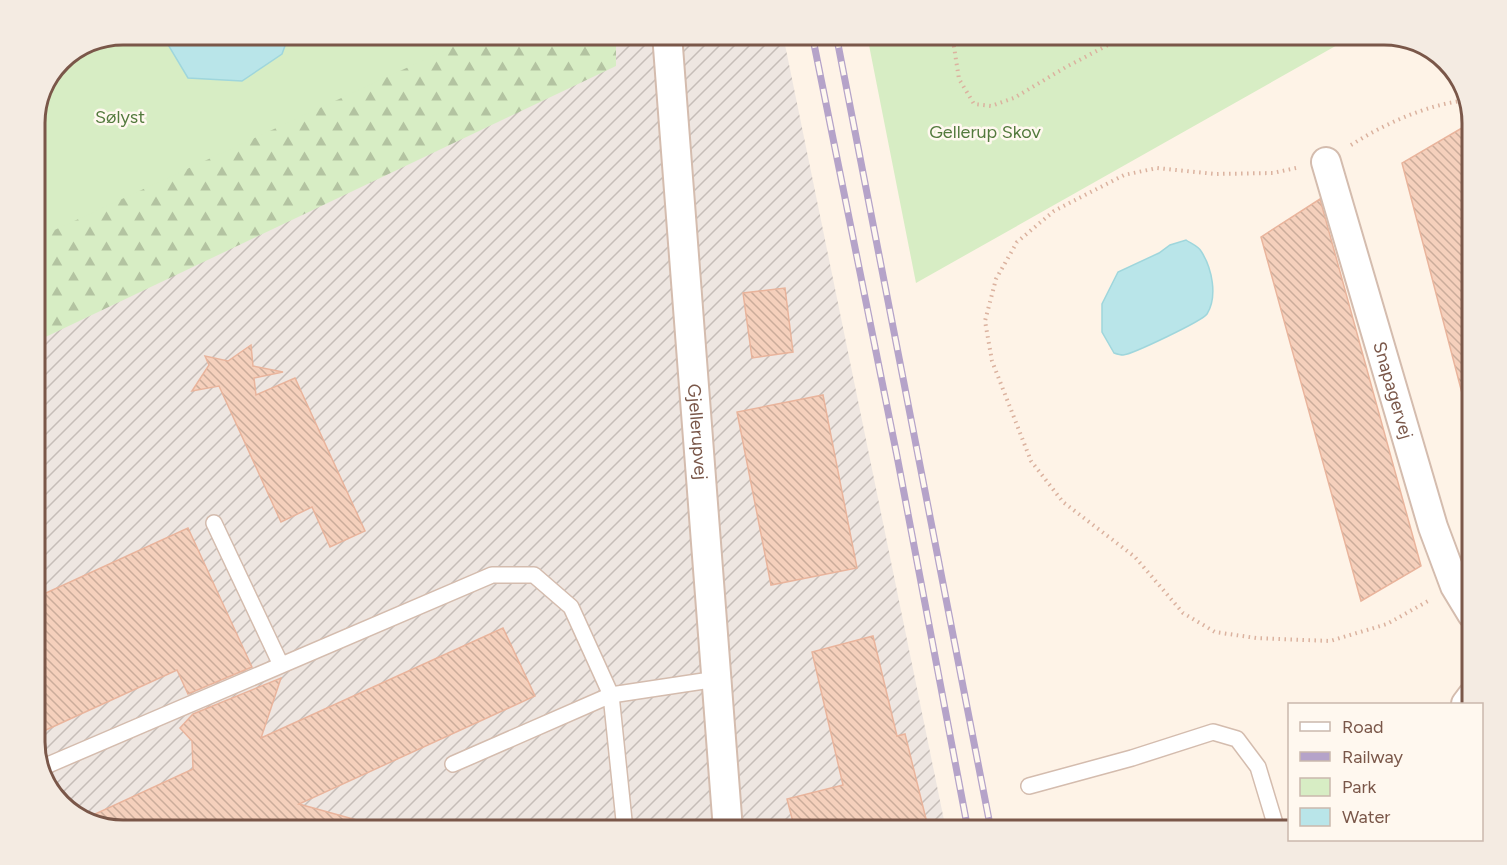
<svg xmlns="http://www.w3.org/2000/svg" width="1507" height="865" viewBox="0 0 1507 865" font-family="Figtree,sans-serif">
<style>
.industrial{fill:url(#industrial-furrows)}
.forest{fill:url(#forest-firs)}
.park{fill:#d7edc4}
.water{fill:#b9e5e9;stroke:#9fd6dc;stroke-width:1.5}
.building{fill:url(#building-back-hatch);stroke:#e9b49c;stroke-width:1.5}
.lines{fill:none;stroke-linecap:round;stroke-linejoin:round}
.lane-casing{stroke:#d4bcae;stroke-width:18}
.street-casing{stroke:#d4bcae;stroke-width:32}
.path{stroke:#dbb29f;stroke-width:4;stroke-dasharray:1.5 4.5;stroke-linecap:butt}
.lane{stroke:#fff;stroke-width:15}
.street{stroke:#fff;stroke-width:28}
.rail-casing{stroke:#b5a3c9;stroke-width:7}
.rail{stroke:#fff8ef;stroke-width:4.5;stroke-dasharray:14;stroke-linecap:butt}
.labels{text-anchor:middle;stroke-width:5;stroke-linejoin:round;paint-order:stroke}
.park-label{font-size:18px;fill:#537a3d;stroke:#fff8ef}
.street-label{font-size:18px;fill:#7a5749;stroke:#fff8ef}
.rim{fill:none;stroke:#7a5749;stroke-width:3}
</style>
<defs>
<pattern id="industrial-furrows" width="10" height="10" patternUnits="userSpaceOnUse" patternTransform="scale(1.5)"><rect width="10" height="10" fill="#eee6e1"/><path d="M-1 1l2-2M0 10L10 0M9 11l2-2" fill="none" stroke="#c6bdb8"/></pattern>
<pattern id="forest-firs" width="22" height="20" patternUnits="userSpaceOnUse" patternTransform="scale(1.5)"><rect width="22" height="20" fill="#d7edc4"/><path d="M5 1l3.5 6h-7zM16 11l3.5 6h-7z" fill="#b3c3a1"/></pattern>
<pattern id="building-back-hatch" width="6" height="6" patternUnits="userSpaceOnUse" patternTransform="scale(1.5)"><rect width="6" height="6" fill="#f5d0bc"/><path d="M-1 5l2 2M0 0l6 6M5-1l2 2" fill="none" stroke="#cbac9b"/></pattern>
</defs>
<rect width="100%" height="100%" fill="#fef3e7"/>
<path class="industrial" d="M 566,35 L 783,35 L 946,830 L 123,830 L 79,819 L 46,787 L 35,748 L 35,271 Z"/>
<path class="forest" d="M 367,35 L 616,35 L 616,66 L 35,342 L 35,198 Z"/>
<path class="park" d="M 123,35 L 478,35 L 35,239 L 35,117 L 61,60 Z
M 867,35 L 867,34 L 1355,35 L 916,283 Z"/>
<path class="water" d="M 170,35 L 170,34 L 289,35 L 282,54 L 242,81 L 188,78 L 167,43 Z
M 1186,240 C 1190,243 1198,246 1201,251 C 1212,268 1218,296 1207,314 C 1202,321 1133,354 1123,355 C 1120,355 1117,354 1114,353 L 1102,332 L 1102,304 L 1118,272 L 1159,253 L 1170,245 Z"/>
<path class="building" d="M 1467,125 L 1472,147 L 1472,396 L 1463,397 L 1402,163 Z
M 1320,199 L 1421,566 L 1361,601 L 1261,237 Z
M 785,288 L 793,352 L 752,358 L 743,293 Z
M 251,345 L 253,366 L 283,372 L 254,378 L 256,395 L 295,378 L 365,531 L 330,547 L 312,507 L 281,522 L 219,386 L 192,391 L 209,365 L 205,356 L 228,361 Z
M 823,395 L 857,568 L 771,585 L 737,412 Z
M 188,528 L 252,667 L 188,694 L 177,670 L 35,735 L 35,598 Z
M 503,628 L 535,696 L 299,804 L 364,822 L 363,831 L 123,831 L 82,820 L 193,769 L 192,741 L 180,728 L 193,714 L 281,678 L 261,738 Z
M 873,636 L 897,736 L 905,734 L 927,823 L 897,830 L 865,830 L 863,823 L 833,830 L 795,830 L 787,799 L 843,785 L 812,652 Z"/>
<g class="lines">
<defs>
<path id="lane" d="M 214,523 L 281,665
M 453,764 L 611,695 L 717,679
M 41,768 L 492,575 L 534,575 L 571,607 L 611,695 L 625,830
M 1029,786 L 1132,758 L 1213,732 L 1237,739 L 1258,767 L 1277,830"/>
<g id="street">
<path id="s1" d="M 667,34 L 728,830"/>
<path id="s2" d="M 1326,162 L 1433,527 L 1455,586 L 1472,614"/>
<path d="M 1466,704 L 1472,696"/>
</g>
</defs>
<use href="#lane" class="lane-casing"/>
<use href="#street" class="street-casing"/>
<path class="path" d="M 952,34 L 959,79 L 974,104 L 991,106 L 1014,98 L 1066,67 L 1129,34
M 1351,145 C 1386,123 1426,105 1467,100
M 35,166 L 39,161 L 42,129 L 39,107
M 1296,168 L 1273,173 L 1215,174 L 1157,168 L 1124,175 L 1054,211 L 1017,242 L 996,279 L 985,321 L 992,361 L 1031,461 L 1063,502 L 1135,557 L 1183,613 L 1215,632 L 1256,638 L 1330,641 L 1387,624 L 1428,601"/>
<use href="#lane" class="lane"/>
<use href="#street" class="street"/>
<defs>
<path id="rail" d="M 812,34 L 897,456 L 968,830
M 836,34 L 991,830"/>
</defs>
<use href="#rail" class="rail-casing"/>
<use href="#rail" class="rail"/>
</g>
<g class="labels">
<g class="park-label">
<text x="120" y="123">Sølyst</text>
<text x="985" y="138">Gellerup Skov</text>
</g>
<g class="street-label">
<text dy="6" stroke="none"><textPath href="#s2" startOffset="238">Snapagervej</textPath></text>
<text dy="6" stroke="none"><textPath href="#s1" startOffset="399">Gjellerupvej</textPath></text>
</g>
</g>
<path d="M0 0H1507V865H0ZM123 45H1384A78 78 0 0 1 1462 123V742A78 78 0 0 1 1384 820H123A78 78 0 0 1 45 742V123A78 78 0 0 1 123 45Z" fill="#f4ebe2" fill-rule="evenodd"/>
<path class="rim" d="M123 45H1384A78 78 0 0 1 1462 123V742A78 78 0 0 1 1384 820H123A78 78 0 0 1 45 742V123A78 78 0 0 1 123 45Z"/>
<rect x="1288" y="703" width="195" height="138" fill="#fff8ef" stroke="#cab8ad" stroke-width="1.5"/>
<rect x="1300" y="722" width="30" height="9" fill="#ffffff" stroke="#cab8ad" stroke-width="1.5"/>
<text x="1342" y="733" font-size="18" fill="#7a5749">Road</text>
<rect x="1300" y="752" width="30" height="9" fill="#b5a3c9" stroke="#cab8ad" stroke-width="1.5"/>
<text x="1342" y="763" font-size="18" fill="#7a5749">Railway</text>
<rect x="1300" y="778" width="30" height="18" fill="#d7edc4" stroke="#cab8ad" stroke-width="1.5"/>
<text x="1342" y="793" font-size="18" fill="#7a5749">Park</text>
<rect x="1300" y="808" width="30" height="18" fill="#b9e5e9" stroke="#cab8ad" stroke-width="1.5"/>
<text x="1342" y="823" font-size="18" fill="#7a5749">Water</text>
</svg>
